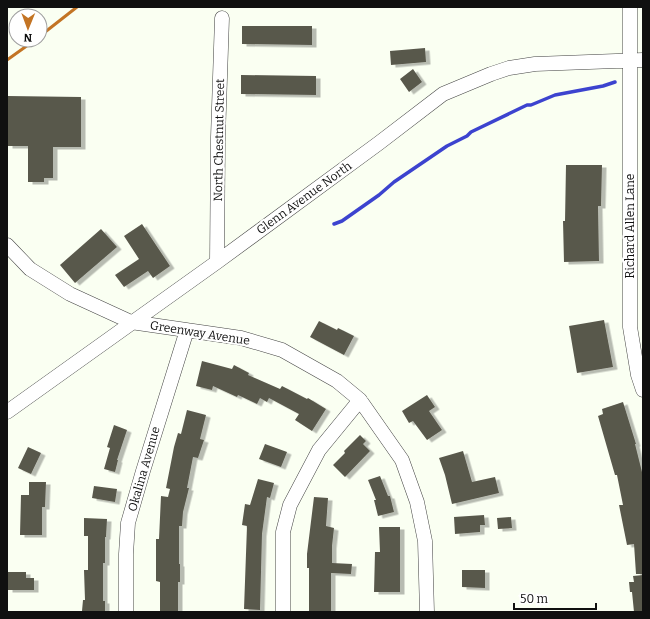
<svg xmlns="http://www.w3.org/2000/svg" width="650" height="619" viewBox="0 0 650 619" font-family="Bitter,serif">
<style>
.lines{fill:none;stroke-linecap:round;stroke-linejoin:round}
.stream{stroke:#3c43cf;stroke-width:3.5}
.building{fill:#59584c;filter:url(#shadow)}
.minor-casing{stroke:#434343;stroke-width:15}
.minor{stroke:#fff;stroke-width:14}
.rail{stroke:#c37424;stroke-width:3}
.labels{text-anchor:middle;stroke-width:4;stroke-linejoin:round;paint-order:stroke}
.street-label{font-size:12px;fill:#101010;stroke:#fff}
</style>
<defs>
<filter id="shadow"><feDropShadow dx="4.5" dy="2.5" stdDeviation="0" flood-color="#0004"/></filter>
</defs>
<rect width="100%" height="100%" fill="#fafff2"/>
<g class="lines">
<path class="stream" d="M 334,224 L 342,221 L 379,195 L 394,182 L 447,146 L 467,136 L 471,132 L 527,105 L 531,105 L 555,95 L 603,86 L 615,82"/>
</g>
<path class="building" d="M 242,26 L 312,26 L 312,45 L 242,44 Z
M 425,48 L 426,62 L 391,65 L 390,51 Z
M 413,69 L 422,82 L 409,92 L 400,79 Z
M 241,75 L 316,76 L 316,95 L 241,94 Z
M 8,96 L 81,97 L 81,147 L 53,147 L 53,178 L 44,178 L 44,182 L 28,182 L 28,146 L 8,146 Z
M 566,165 L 602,165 L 601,206 L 598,206 L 599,261 L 564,262 L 563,221 L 565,221 Z
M 142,224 L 170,266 L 153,278 L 148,271 L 124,287 L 115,275 L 139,259 L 124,236 Z
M 101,229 L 117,247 L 75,283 L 60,265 Z
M 604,320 L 613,367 L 577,373 L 569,326 Z
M 319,321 L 337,330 L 338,328 L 354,336 L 344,355 L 310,337 Z
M 202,361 L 232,369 L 234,365 L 249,373 L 248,375 L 280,389 L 282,386 L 307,399 L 308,398 L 326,409 L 312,431 L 295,420 L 299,414 L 269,398 L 267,402 L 260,398 L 257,404 L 238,395 L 237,397 L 213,386 L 212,390 L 196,386 Z
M 427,395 L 435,407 L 429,411 L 442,430 L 427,440 L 413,421 L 409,423 L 402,411 Z
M 623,402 L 636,444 L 635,444 L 643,476 L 643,574 L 636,574 L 634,544 L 627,545 L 619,505 L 623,505 L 617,475 L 615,475 L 598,416 L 603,414 L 602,409 Z
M 187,410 L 206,415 L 200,439 L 204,440 L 198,458 L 193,457 L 187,488 L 189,488 L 183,512 L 182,526 L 179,526 L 179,564 L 180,564 L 180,582 L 178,582 L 178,612 L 160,612 L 160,582 L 156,581 L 156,539 L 159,539 L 161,496 L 168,497 L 170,489 L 166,488 L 174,447 L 178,433 L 181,434 Z
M 114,425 L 127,430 L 117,460 L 118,460 L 115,472 L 104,469 L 110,448 L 107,447 Z
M 360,435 L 366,441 L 363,444 L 370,451 L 345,477 L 333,465 L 345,453 L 344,451 Z
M 265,444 L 287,452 L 281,467 L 259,459 Z
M 28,447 L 41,453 L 31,474 L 18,468 Z
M 463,451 L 472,482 L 495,477 L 499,493 L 452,504 L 445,475 L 439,458 Z
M 380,476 L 388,496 L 390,496 L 394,512 L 378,516 L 374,500 L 376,500 L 368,480 Z
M 258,479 L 274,483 L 270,498 L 267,497 L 262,534 L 260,610 L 244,609 L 247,526 L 242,525 L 245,504 L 250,505 Z
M 29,482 L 46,482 L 45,507 L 42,507 L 42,535 L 20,535 L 21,495 L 29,495 Z
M 94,486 L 117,489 L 115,502 L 92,498 Z
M 314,497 L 328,498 L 326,526 L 334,528 L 332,546 L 332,563 L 352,564 L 351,574 L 331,573 L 331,612 L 309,612 L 309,568 L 307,568 L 307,554 Z
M 484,515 L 485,525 L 480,525 L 480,532 L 455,534 L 454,517 Z
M 511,517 L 512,528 L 498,529 L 497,518 Z
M 84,518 L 107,519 L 106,537 L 105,537 L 105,563 L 103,563 L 103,601 L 105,601 L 105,612 L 82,611 L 83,600 L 85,600 L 84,570 L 88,570 L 88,536 L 84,536 Z
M 379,527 L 400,527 L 400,592 L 374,592 L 375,552 L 380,552 Z
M 462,570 L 485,570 L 485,588 L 462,587 Z
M 8,572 L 26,572 L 26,578 L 34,578 L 34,590 L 8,590 Z
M 643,575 L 643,612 L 634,612 L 632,592 L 630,592 L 629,582 L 634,582 L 633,576 Z"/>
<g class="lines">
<defs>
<path id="minor" d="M 630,7 L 630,327 L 638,375 L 643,390
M 7,245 L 30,269 L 70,294 L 131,322 L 241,338 L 282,350 L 337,381 L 360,400 L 402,460 L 417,502 L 425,541 L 427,612
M 217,262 L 218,137 L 222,18
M 7,412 L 217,262 L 379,143 L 443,94 L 491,74 L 509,68 L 535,64 L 643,60
M 126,612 L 126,554 L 128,523 L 143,471 L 187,330
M 283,612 L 283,532 L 290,505 L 319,450 L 360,400"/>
</defs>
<use href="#minor" class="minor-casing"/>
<use href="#minor" class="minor"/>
<path class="rail" d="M 40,36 L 77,7
M 7,60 L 35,40"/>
</g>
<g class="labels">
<g class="street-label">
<text transform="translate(219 140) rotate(-89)" y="4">North Chestnut Street</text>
<text transform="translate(304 198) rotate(-36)" y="4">Glenn Avenue North</text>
<text transform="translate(630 226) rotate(-90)" y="4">Richard Allen Lane</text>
<text transform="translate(200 333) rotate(9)" y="4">Greenway Avenue</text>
<text transform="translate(144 469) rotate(-74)" y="4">Okalina Avenue</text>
</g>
</g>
<rect width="650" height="619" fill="none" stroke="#101010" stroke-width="16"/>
<g transform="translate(28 28) rotate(181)"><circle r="19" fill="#ffffff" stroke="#9f9f9f"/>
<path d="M0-3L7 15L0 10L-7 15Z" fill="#c37424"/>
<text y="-6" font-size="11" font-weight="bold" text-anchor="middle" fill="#101010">N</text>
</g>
<path d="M514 603v6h82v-6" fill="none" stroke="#101010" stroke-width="2"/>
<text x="520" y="603" font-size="12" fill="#101010" stroke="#ffffff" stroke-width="3" paint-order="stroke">50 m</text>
</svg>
